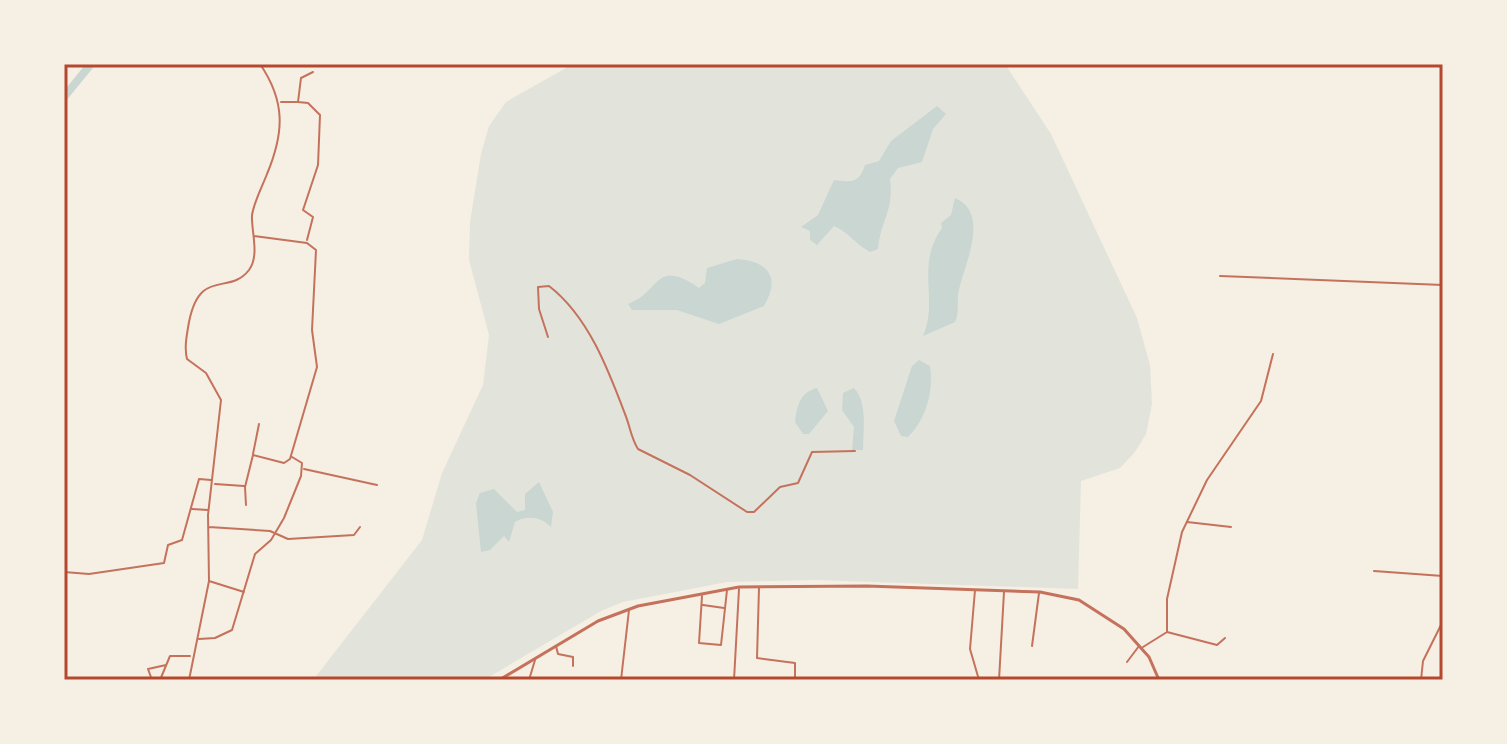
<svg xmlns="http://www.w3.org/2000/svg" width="1507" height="744" viewBox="0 0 1507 744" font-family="'Archivo Narrow',sans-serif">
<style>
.green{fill:#e2e4dc}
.water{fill:#c9d6d2}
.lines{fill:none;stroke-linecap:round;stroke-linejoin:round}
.river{stroke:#c9d6d2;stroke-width:8}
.minor{stroke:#c5725c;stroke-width:2}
.tertiary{stroke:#c5725c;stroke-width:3}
.neatline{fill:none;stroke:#b5482f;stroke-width:3}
</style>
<rect width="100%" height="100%" fill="#f6efe4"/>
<path class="green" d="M 573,64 L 1005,64 L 1051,134 L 1137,318 L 1150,365 L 1152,404 L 1146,434 L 1135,452 L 1120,468 L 1081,481 L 1078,589 L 816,580 L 727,582 L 623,602 L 601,611 L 484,680 L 313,680 L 422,540 L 442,473 L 483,385 L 489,335 L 469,260 L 470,222 L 481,154 L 489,126 L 506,102 Z"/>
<path class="water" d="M 937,106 L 946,114 L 933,129 L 922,162 L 898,168 L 890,179 C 894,212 881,218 878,249 L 870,252 C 855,244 850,233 834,226 L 817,245 L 810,240 L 810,231 L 801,227 L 818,215 L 834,180 C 851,182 859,184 865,165 L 879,161 L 891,141 Z
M 955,198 C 991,213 964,265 959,290 C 956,301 960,312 955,322 L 923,336 C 939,300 915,266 942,228 L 941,223 L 951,215 Z
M 737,259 C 768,261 781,277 764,306 L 719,324 L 677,310 L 632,310 L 628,304 C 661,292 654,257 699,288 L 705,283 L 707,268 Z
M 919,360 L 930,366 C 934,392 926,419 908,437 L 901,436 L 894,421 L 912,366 Z
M 817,388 L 828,411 L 809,434 L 803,434 L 795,422 C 797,406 800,392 817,388 Z
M 854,388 C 868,403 863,430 863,450 L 852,450 L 854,427 L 842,410 L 843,393 Z
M 539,482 L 553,512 L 551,527 C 541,517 528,515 515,522 L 509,542 L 504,536 L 490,550 L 481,552 L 476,503 L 480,493 L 494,489 L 517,512 L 525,510 L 525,494 Z"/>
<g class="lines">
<path class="river" d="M 64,97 L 91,64"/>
<path class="minor" d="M 281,102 L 298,102 L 301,78 L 313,72
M 298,102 L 308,103 L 320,115 L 318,165 L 303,210 L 313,217 L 307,240
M 1220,276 L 1443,285
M 548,337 L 539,309 L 538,287 L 549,286 C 588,316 608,369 625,414 C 630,426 631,438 638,449 L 690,475 L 747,512 L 754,512 L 780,487 L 798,483 L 812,452 L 855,451
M 253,454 L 259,424
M 304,469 L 377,485
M 215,484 L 244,486
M 246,505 L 245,487 L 253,455 L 284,463 L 290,459 L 317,367 L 312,330 L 316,250 L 307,243 L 254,236
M 192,509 L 208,510
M 1187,522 L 1231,527
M 209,527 L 270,531 L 288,539 L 354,535 L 360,527
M 1374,571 L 1443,576
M 64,572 L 89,574 L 164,563 L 168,545 L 182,540 L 199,479 L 211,480
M 209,581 L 244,592
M 759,588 L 757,658 L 795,663 L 795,680
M 975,590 L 970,649 L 979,680
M 702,596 L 699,643 L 721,645 L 727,590
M 703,605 L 724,608
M 1167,632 L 1167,599 L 1182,532 L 1207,480 L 1261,401 L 1273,354
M 199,639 L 215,638 L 232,630 L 255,554 L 271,540 L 284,518 L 301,476 L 302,463 L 292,457
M 556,646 L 558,654 L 573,657 L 573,666
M 1032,646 L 1039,593
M 1143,647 L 1167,632 L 1217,645 L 1225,638
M 1127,662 L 1139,646
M 980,678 L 993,680
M 152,680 L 148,669 L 166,665
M 160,680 L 170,656 L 190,656
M 189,680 L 209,581 L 208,515 L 221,400 L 206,373 L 187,359 C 184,347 187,334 189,322 C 200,267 229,296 249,270 C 260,255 251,231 252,215 C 254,202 262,187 267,174 C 284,133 286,102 260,64
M 529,680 L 535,660
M 621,680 L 629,610
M 734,680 L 739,589
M 999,680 L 1004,592
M 1421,680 L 1423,661 L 1443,621"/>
<path class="tertiary" d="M 499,680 L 598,621 L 638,606 L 739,587 L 867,586 L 1040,592 L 1079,600 L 1124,629 L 1149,657 L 1159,680"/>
</g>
<rect width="1507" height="744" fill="none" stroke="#f6efe4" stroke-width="132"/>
<rect x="66" y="66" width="1375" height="612" class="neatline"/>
</svg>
